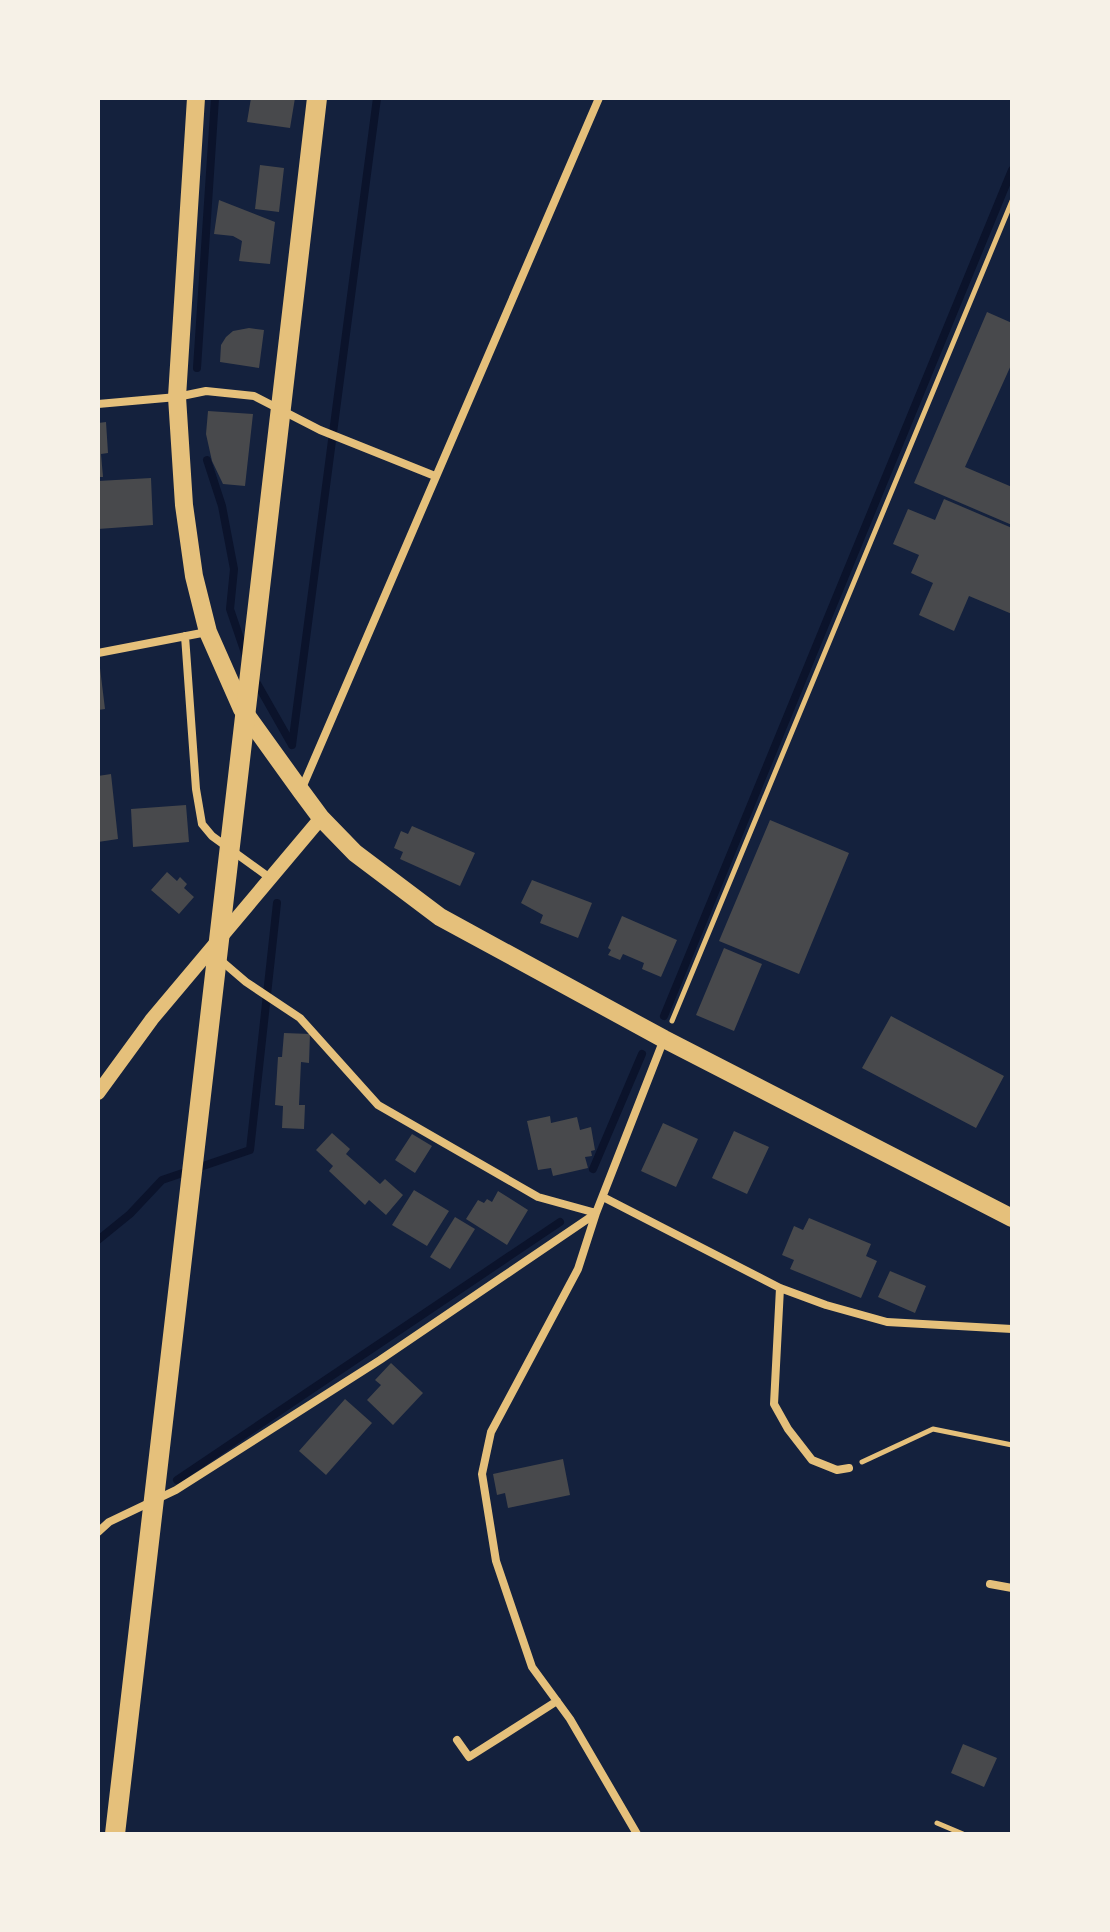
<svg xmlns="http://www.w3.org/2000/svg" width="1110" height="1932" viewBox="0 0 1110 1932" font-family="'Nunito Sans',sans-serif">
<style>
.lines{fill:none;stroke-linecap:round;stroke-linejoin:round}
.stream{stroke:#0b132b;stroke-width:8}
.building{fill:#48494c}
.path{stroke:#e5c07b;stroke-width:5}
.minor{stroke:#e5c07b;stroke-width:8}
.tertiary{stroke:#e5c07b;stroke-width:14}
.primary{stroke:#e5c07b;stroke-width:18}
.trunk{stroke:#e5c07b;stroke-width:20}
</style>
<rect width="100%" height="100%" fill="#14213d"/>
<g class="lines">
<path class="stream" d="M 197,368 L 215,98
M 207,460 L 222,506 L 234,569 L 230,609 L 246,656
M 255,680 L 292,745
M 292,745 L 377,98
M 664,1016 L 1012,170
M 593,1169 L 642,1054
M 98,1240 L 130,1214 L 162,1180 L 250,1150 L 277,903
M 177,1480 L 560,1222"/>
</g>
<path class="building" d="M 251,98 L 295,98 L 290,128 L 247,122 Z
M 260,165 L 284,168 L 279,212 L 255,209 Z
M 219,200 L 275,222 L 270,264 L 239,261 L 242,241 L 233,236 L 214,234 Z
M 987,312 L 1012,323 L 1012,363 L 965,467 L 1012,487 L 1012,525 L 914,483 Z
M 249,328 L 264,330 L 259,368 L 220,362 L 221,345 L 226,337 L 233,331 Z
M 208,411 L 253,414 L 245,486 L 223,484 L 212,461 L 206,434 Z
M 106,422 L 108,453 L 101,454 L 103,477 L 98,477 L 98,423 Z
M 151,478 L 153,525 L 98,529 L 98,481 Z
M 944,499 L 1012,528 L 1012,614 L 969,596 L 954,631 L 919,615 L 933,583 L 911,573 L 919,555 L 893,544 L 908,509 L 935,520 Z
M 100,668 L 105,709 L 98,710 L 98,669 Z
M 111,774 L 118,839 L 98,842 L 98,776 Z
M 186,805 L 189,842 L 133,847 L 131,809 Z
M 770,820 L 849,853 L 799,974 L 719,941 Z
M 412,826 L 475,853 L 460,886 L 400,859 L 403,852 L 394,848 L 401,831 L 408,834 Z
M 167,872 L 177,881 L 180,877 L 187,884 L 184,888 L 194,897 L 179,914 L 151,890 Z
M 532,880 L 592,903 L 578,938 L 540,923 L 543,915 L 521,903 Z
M 622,916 L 677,940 L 661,977 L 642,969 L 644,963 L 623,954 L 620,960 L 608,955 L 611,950 L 608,948 Z
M 724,948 L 762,964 L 734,1031 L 696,1015 Z
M 891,1016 L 1004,1076 L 976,1128 L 862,1068 Z
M 284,1033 L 310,1034 L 309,1063 L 301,1062 L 299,1105 L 305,1105 L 304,1129 L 282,1128 L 283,1106 L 275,1105 L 278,1057 L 282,1057 Z
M 550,1116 L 551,1123 L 577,1117 L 580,1130 L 591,1127 L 595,1150 L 591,1151 L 592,1156 L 585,1157 L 588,1168 L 553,1176 L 551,1168 L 538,1170 L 527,1121 Z
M 663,1123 L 698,1139 L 676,1187 L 641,1171 Z
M 734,1131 L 769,1147 L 747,1194 L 712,1178 Z
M 332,1133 L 350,1149 L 346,1154 L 380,1184 L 385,1179 L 403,1195 L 386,1215 L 369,1200 L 365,1205 L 329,1171 L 333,1166 L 316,1150 Z
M 412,1134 L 432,1146 L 415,1173 L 395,1160 Z
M 414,1190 L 449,1211 L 427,1246 L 392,1225 Z
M 498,1191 L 528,1210 L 507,1245 L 466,1219 L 478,1200 L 484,1203 L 487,1199 L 492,1202 Z
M 455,1217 L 475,1229 L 450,1269 L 430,1257 Z
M 809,1218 L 871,1244 L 866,1256 L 877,1261 L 861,1298 L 790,1269 L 794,1260 L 782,1255 L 794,1226 L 803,1230 Z
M 890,1271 L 926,1286 L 915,1313 L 878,1297 Z
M 391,1363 L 423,1393 L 393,1425 L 367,1400 L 381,1385 L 375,1380 Z
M 345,1399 L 372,1423 L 326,1475 L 299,1451 Z
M 563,1459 L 570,1495 L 508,1508 L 505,1493 L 497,1495 L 493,1474 Z
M 963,1744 L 997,1758 L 984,1787 L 951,1773 Z"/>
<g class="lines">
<path class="path" d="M 672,1021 L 1012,201
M 862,1462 L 933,1429 L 1012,1445
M 937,1823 L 963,1834"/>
<path class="minor" d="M 98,404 L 177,397 L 206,391 L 254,396 L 320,430 L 435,476
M 185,636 L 196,789 L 202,824 L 212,836 L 270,878
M 98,653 L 207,632
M 302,788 L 599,98
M 218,958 L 246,982 L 300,1018 L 378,1105 L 538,1197 L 596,1213
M 603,1197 L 780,1288 L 826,1305 L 887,1322 L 1012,1329
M 780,1288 L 774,1404 L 788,1429 L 812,1460 L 837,1470 L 849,1468
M 98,1532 L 109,1522 L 176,1490 L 380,1360 L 595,1214
M 990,1584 L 1012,1588
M 457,1740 L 469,1757 L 557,1701
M 637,1834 L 570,1719 L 532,1667 L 496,1561 L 482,1474 L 491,1432 L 578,1269 L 596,1213 L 664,1039"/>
<path class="tertiary" d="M 98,1093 L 152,1019 L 321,818"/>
<path class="primary" d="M 196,98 L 177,397 L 184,505 L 194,576 L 208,632 L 242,709 L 301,791 L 321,818 L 355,853 L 440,917 L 664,1039 L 1012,1218"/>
<path class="trunk" d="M 115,1834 L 317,98"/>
</g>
<rect width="1110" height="1932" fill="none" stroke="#f6f1e7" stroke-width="200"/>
</svg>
